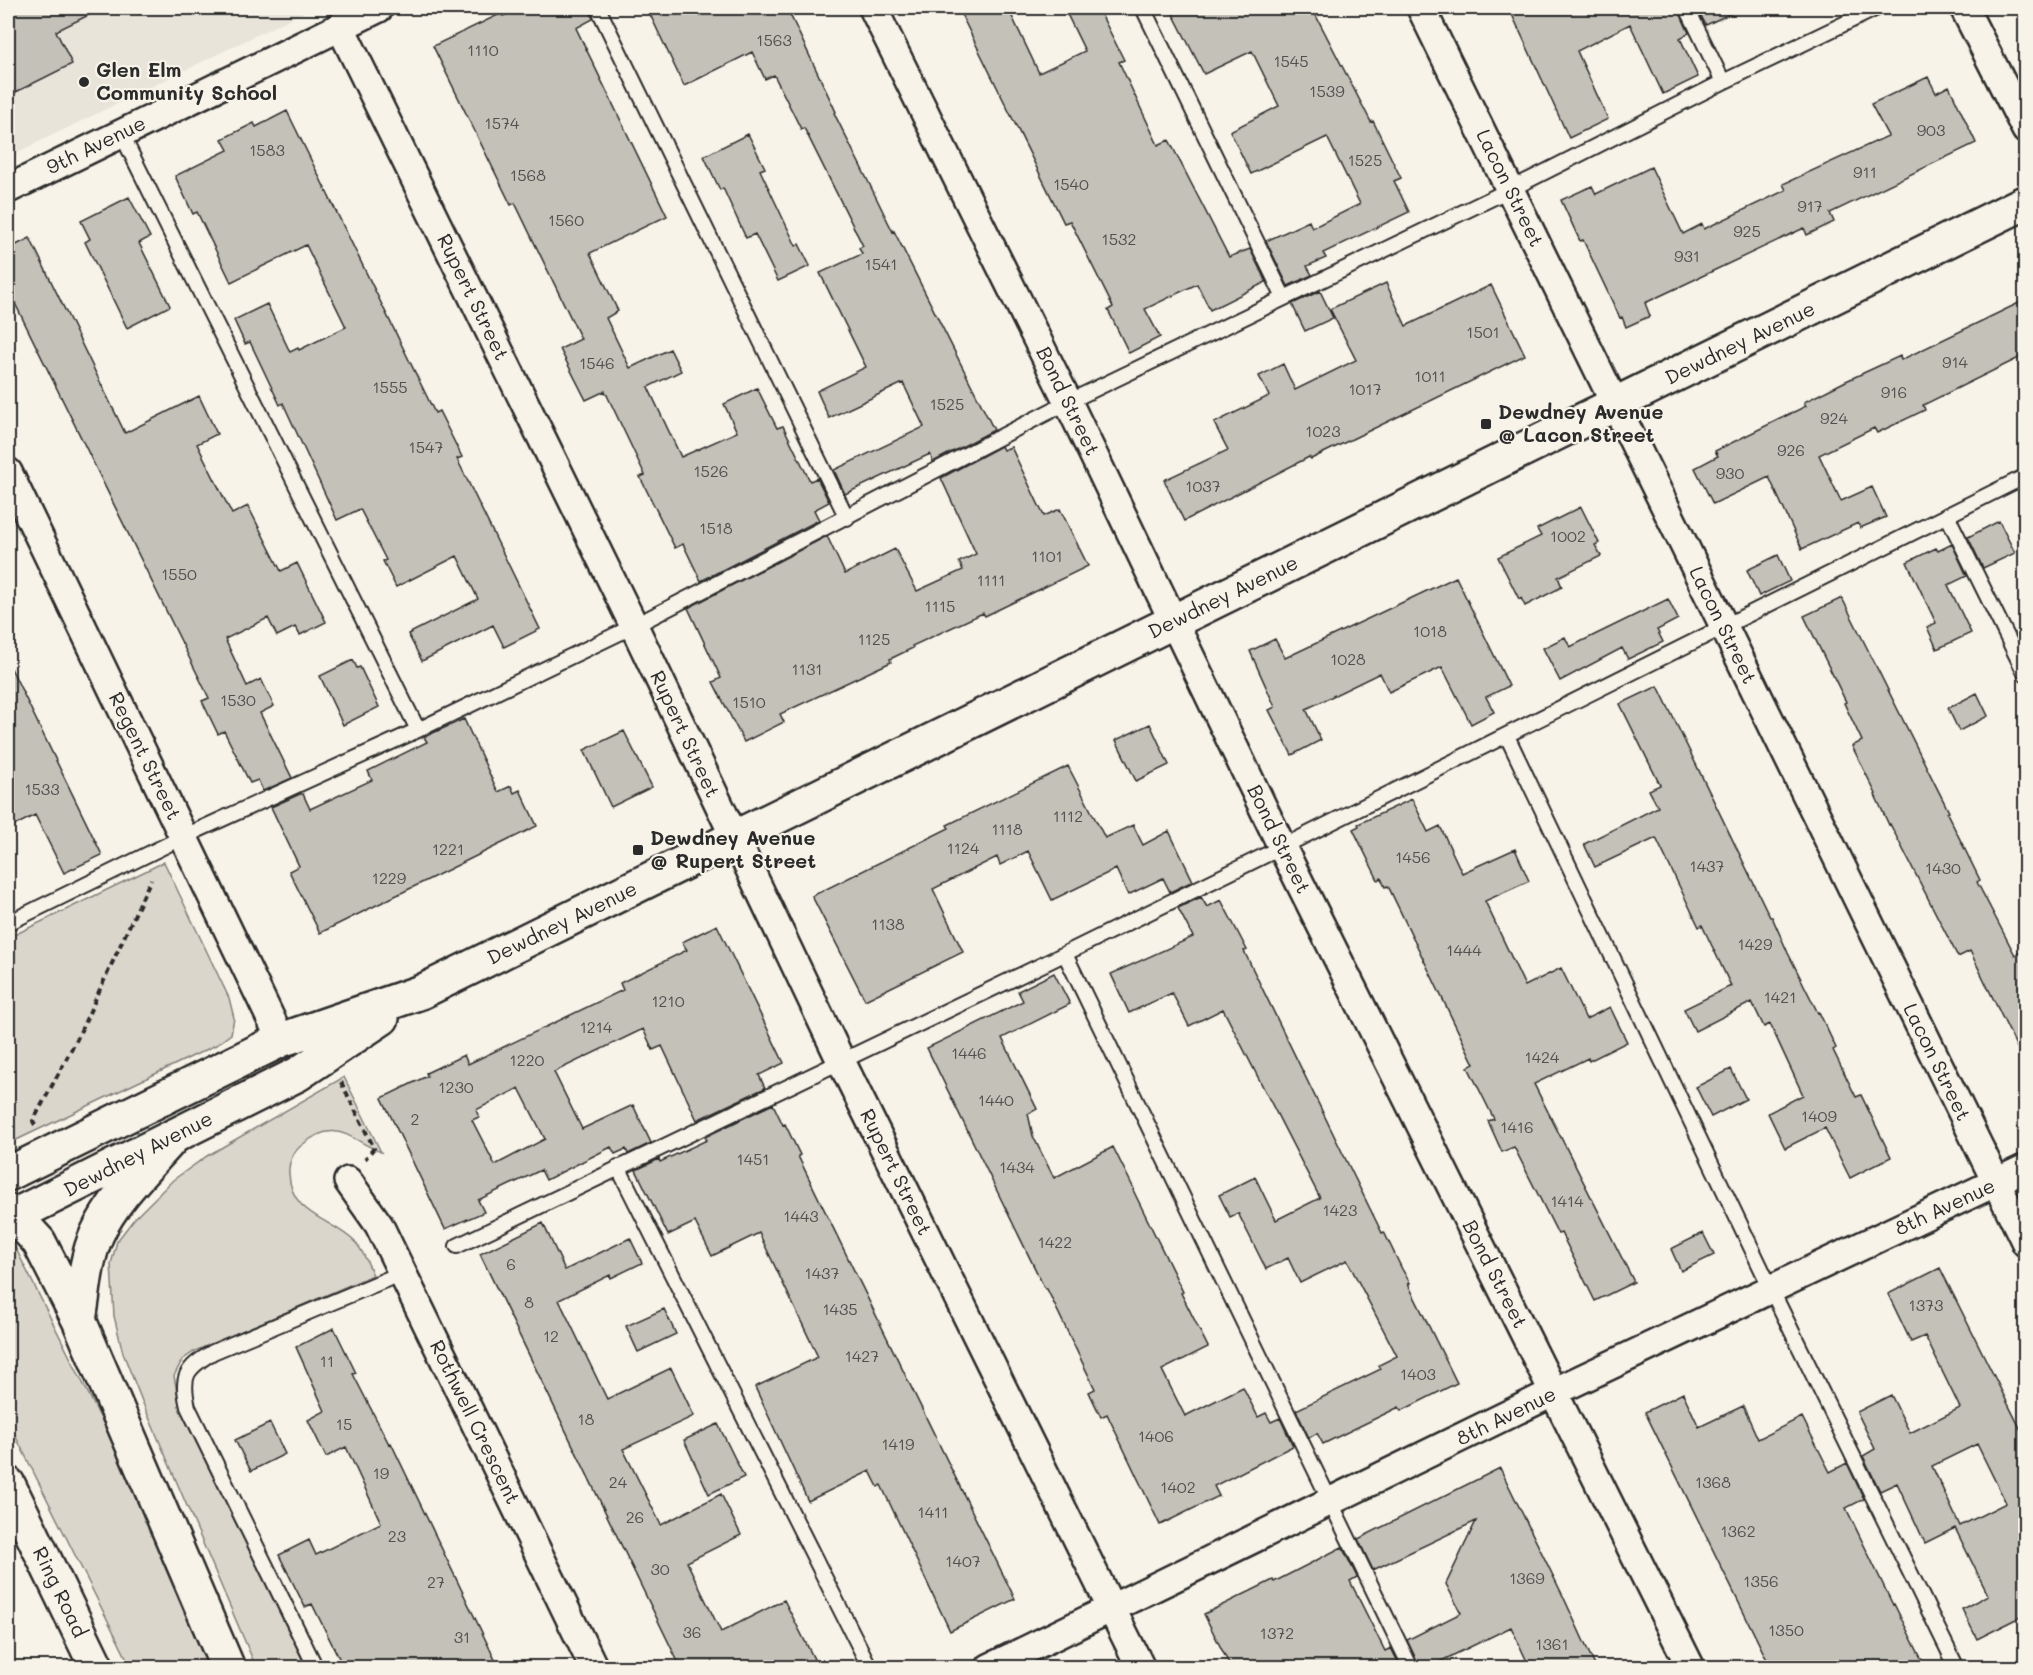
<svg xmlns="http://www.w3.org/2000/svg" width="2033" height="1675" viewBox="0 0 2033 1675" font-family="Mali,sans-serif">
<style>
.built{fill:#e8e4da}
.green{fill:#dad6cc;stroke:#82807c;stroke-width:1.5}
.building{fill:#c4c1b9;stroke:#2b2b2b;stroke-width:1.5;fill-rule:evenodd}
.lines{fill:none;stroke-linecap:round;stroke-linejoin:round}
.service-casing{stroke:#2b2b2b;stroke-width:18}
.minor-casing{stroke:#2b2b2b;stroke-width:32}
.tertiary-casing{stroke:#2b2b2b;stroke-width:38}
.motorway-casing{stroke:#2b2b2b;stroke-width:38}
.path{stroke:#2b2b2b;stroke-width:4;stroke-dasharray:6 4.5;stroke-linecap:butt}
.service{stroke:#f7f3e8;stroke-width:14}
.minor{stroke:#f7f3e8;stroke-width:27}
.tertiary{stroke:#f7f3e8;stroke-width:33}
.motorway{stroke:#f7f3e8;stroke-width:33}
.poi-dot{fill:#2b2b2b;stroke:#f7f3e8;stroke-width:2}
.labels{text-anchor:middle;stroke-width:4.5;stroke-linejoin:round;paint-order:stroke}
.number-label{font-size:16px;fill:#51504e}
.poi-label{font-size:20px;font-weight:bold;fill:#2b2b2b;stroke:#f7f3e8;text-anchor:start}
.street-label{font-size:20px;fill:#2b2b2b;stroke:#f7f3e8}
</style>
<rect width="100%" height="100%" fill="#f7f3e8"/>
<filter id="ink" filterUnits="userSpaceOnUse"><feTurbulence type="fractalNoise" baseFrequency=".0167" numOctaves="2"/><feDisplacementMap in="SourceGraphic" scale="12" xChannelSelector="R" yChannelSelector="G"/><feConvolveMatrix kernelMatrix="1 2 1 2 8 2 1 2 1" color-interpolation-filters="sRGB"/></filter>
<g filter="url(#ink)">
<path class="built" d="M 8,8 L 312,8 L 8,157 Z"/>
<path class="green" d="M 164,862 L 229,998 L 234,1018 L 231,1034 L 216,1045 L 8,1144 L 8,938 Z
M 344,1077 L 381,1152 C 349,1139 336,1117 302,1145 C 293,1152 288,1163 289,1173 C 290,1216 332,1218 356,1243 C 364,1252 368,1264 373,1275 L 195,1351 L 182,1360 L 174,1376 L 180,1409 L 306,1667 L 256,1667 L 142,1401 L 123,1353 L 114,1316 L 111,1264 L 117,1241 L 134,1219 L 173,1180 L 207,1156 Z
M 8,1243 L 15,1247 L 110,1437 L 210,1667 L 131,1667 L 8,1421 Z"/>
<path class="building" d="M 8,8 L 103,8 L 56,31 L 72,64 L 8,96 Z
M 520,8 L 589,8 L 593,19 L 576,28 L 667,216 L 590,253 L 618,311 L 606,318 L 630,368 L 670,349 L 681,371 L 648,387 L 681,457 L 737,432 L 724,404 L 757,388 L 777,428 L 783,426 L 810,481 L 817,478 L 829,502 L 814,510 L 819,520 L 701,581 L 683,544 L 675,548 L 640,477 L 645,475 L 605,391 L 586,400 L 560,349 L 581,339 L 515,203 L 511,205 L 433,46 L 502,13 L 503,16 Z
M 647,8 L 787,8 L 836,112 L 834,113 L 869,183 L 893,232 L 894,231 L 994,430 L 933,462 L 930,454 L 845,494 L 834,470 L 924,427 L 903,383 L 829,418 L 817,391 L 866,367 L 820,273 L 862,254 L 859,248 L 863,246 L 804,128 L 801,129 L 774,75 L 765,79 L 752,52 L 684,86 Z
M 958,8 L 1008,8 L 1039,73 L 1085,51 L 1064,8 L 1098,8 L 1124,60 L 1119,62 L 1158,145 L 1169,140 L 1229,257 L 1250,249 L 1266,282 L 1210,310 L 1197,284 L 1145,309 L 1160,337 L 1129,353 L 1108,310 L 1113,307 L 1070,221 L 1064,223 Z
M 1170,8 L 1312,8 L 1371,122 L 1373,121 L 1401,178 L 1394,181 L 1409,212 L 1323,253 L 1326,258 L 1307,266 L 1312,275 L 1288,286 L 1266,241 L 1309,221 L 1312,228 L 1360,204 L 1327,137 L 1251,174 L 1230,131 L 1279,106 L 1252,51 L 1204,74 Z
M 1509,8 L 1678,8 L 1689,33 L 1680,38 L 1698,77 L 1663,94 L 1630,24 L 1577,51 L 1608,119 L 1569,138 Z
M 1697,8 L 1742,8 L 1706,25 Z
M 1928,77 L 1936,93 L 1949,86 L 1976,143 L 1830,213 L 1834,222 L 1807,235 L 1804,228 L 1645,303 L 1650,316 L 1626,327 L 1622,317 L 1620,318 L 1583,240 L 1580,241 L 1561,200 L 1592,186 L 1596,194 L 1651,167 L 1683,234 L 1702,224 L 1704,229 L 1786,190 L 1783,184 L 1888,136 L 1871,104 Z
M 287,111 L 435,413 L 439,411 L 462,457 L 457,459 L 540,629 L 504,647 L 493,625 L 422,661 L 408,634 L 478,599 L 457,556 L 396,587 L 383,561 L 386,560 L 360,509 L 337,520 L 283,403 L 280,405 L 250,342 L 245,344 L 234,320 L 267,304 L 290,352 L 298,348 L 299,350 L 346,327 L 306,245 L 231,282 L 197,212 L 193,214 L 175,176 L 228,150 L 222,139 L 254,123 L 256,127 Z
M 748,134 L 765,168 L 760,170 L 796,246 L 799,244 L 810,266 L 778,281 L 755,234 L 746,238 L 723,188 L 720,190 L 704,156 Z
M 129,197 L 150,237 L 139,243 L 170,306 L 127,328 L 85,242 L 90,239 L 81,221 Z
M 30,238 L 125,433 L 199,396 L 217,434 L 197,444 L 232,514 L 248,506 L 281,571 L 297,563 L 326,622 L 300,635 L 295,627 L 277,636 L 268,618 L 225,639 L 247,686 L 261,679 L 274,706 L 260,713 L 292,778 L 263,791 L 258,780 L 250,783 L 224,731 L 218,734 L 202,701 L 209,698 L 8,289 L 8,249 Z
M 1386,283 L 1406,326 L 1491,285 L 1525,355 L 1311,459 L 1309,457 L 1184,521 L 1164,480 L 1228,450 L 1214,423 L 1269,396 L 1259,376 L 1283,364 L 1295,390 L 1356,360 L 1330,309 Z
M 1320,291 L 1333,318 L 1305,331 L 1292,304 Z
M 2025,300 L 2025,355 L 1923,405 L 1925,410 L 1877,433 L 1874,428 L 1819,455 L 1841,501 L 1872,487 L 1886,517 L 1860,528 L 1858,523 L 1802,549 L 1769,477 L 1713,504 L 1695,468 L 1718,456 L 1715,451 L 1806,406 L 1804,402 L 1846,381 L 1900,356 L 1901,360 Z
M 1001,446 L 1003,450 L 1011,447 L 1044,516 L 1060,509 L 1088,566 L 985,616 L 983,613 L 912,646 L 913,648 L 890,659 L 891,662 L 780,714 L 784,722 L 744,742 L 713,682 L 721,678 L 688,608 L 827,536 L 845,574 L 895,549 L 917,591 L 963,570 L 959,562 L 976,554 L 941,478 Z
M 1581,507 L 1599,543 L 1595,545 L 1601,556 L 1558,577 L 1562,587 L 1525,606 L 1521,598 L 1519,599 L 1498,557 L 1541,536 L 1537,529 Z
M 1999,521 L 2015,553 L 1983,568 L 1968,537 Z
M 1952,544 L 1967,576 L 1948,585 L 1971,633 L 1937,649 L 1927,627 L 1936,623 L 1907,562 L 1936,548 L 1938,551 Z
M 1778,555 L 1790,581 L 1759,596 L 1747,570 Z
M 1456,577 L 1509,686 L 1486,697 L 1494,712 L 1471,724 L 1442,667 L 1389,692 L 1380,673 L 1306,709 L 1321,740 L 1292,755 L 1269,710 L 1275,707 L 1250,651 L 1275,639 L 1285,658 Z
M 1842,598 L 1949,812 L 1947,813 L 1980,880 L 1977,882 L 2015,955 L 2025,949 L 2025,1064 L 1970,951 L 1958,957 L 1890,824 L 1889,825 L 1875,795 L 1876,794 L 1852,746 L 1862,741 L 1844,703 L 1846,702 L 1804,616 Z
M 1668,599 L 1678,619 L 1657,630 L 1663,642 L 1628,659 L 1622,648 L 1560,681 L 1543,648 L 1565,637 L 1570,647 Z
M 353,660 L 357,668 L 360,667 L 379,707 L 343,725 L 320,676 Z
M 8,662 L 102,855 L 64,873 L 35,815 L 8,829 Z
M 1658,686 L 1770,917 L 1772,917 L 1788,953 L 1818,1013 L 1819,1012 L 1836,1048 L 1833,1050 L 1856,1097 L 1861,1095 L 1891,1157 L 1850,1178 L 1825,1128 L 1785,1148 L 1768,1113 L 1803,1095 L 1770,1024 L 1764,1027 L 1752,1002 L 1695,1031 L 1684,1009 L 1731,986 L 1702,925 L 1699,927 L 1656,838 L 1595,867 L 1584,844 L 1658,807 L 1649,790 L 1660,785 L 1620,704 Z
M 1977,693 L 1988,716 L 1959,731 L 1948,708 Z
M 464,719 L 498,792 L 511,786 L 514,793 L 520,790 L 537,826 L 320,933 L 289,871 L 299,866 L 271,807 L 300,794 L 303,794 L 310,809 L 372,780 L 368,771 L 427,742 L 424,737 Z
M 1150,724 L 1169,765 L 1136,781 L 1116,740 Z
M 624,731 L 652,787 L 611,807 L 584,750 Z
M 1068,766 L 1105,838 L 1133,825 L 1143,845 L 1169,831 L 1193,881 L 1170,892 L 1163,878 L 1128,895 L 1116,869 L 1052,900 L 1028,851 L 1000,865 L 997,857 L 933,889 L 963,952 L 865,1000 L 812,896 L 949,828 L 947,825 Z
M 1412,799 L 1428,832 L 1440,826 L 1462,873 L 1515,849 L 1529,881 L 1485,901 L 1525,986 L 1561,968 L 1586,1019 L 1610,1007 L 1627,1042 L 1589,1061 L 1588,1058 L 1534,1084 L 1634,1282 L 1595,1301 L 1561,1233 L 1558,1234 L 1514,1147 L 1502,1152 L 1488,1121 L 1494,1119 L 1468,1067 L 1474,1064 L 1388,886 L 1385,887 L 1381,878 L 1378,880 L 1353,829 L 1359,826 L 1358,824 Z
M 1201,897 L 1207,907 L 1221,900 L 1247,950 L 1244,951 L 1346,1160 L 1382,1233 L 1384,1232 L 1402,1269 L 1410,1283 L 1408,1284 L 1457,1383 L 1401,1411 L 1399,1407 L 1323,1444 L 1317,1433 L 1309,1438 L 1296,1410 L 1381,1369 L 1379,1365 L 1397,1356 L 1347,1260 L 1300,1283 L 1288,1258 L 1266,1269 L 1238,1213 L 1230,1217 L 1219,1195 L 1255,1177 L 1276,1220 L 1320,1198 L 1223,1009 L 1189,1026 L 1172,993 L 1129,1013 L 1111,974 L 1193,937 L 1178,908 Z
M 717,925 L 784,1063 L 759,1075 L 765,1088 L 697,1120 L 662,1046 L 653,1050 L 643,1029 L 554,1072 L 582,1129 L 633,1105 L 651,1143 L 628,1154 L 626,1149 L 615,1154 L 611,1147 L 546,1180 L 541,1170 L 478,1200 L 484,1212 L 445,1229 L 382,1098 L 427,1076 L 426,1073 L 464,1055 L 468,1064 L 623,990 L 620,983 L 687,950 L 682,942 ZM 519,1088 L 545,1139 L 495,1165 L 472,1120 L 479,1117 L 476,1110 Z
M 1054,973 L 1070,1004 L 1002,1038 L 1037,1109 L 1028,1114 L 1033,1136 L 1054,1178 L 1113,1147 L 1134,1189 L 1133,1190 L 1183,1292 L 1181,1293 L 1208,1347 L 1162,1370 L 1185,1416 L 1243,1387 L 1258,1417 L 1266,1413 L 1271,1422 L 1280,1418 L 1293,1446 L 1214,1486 L 1219,1496 L 1160,1525 L 1107,1414 L 1101,1417 L 1089,1392 L 1095,1389 L 1047,1289 L 1045,1289 L 927,1048 L 1023,1001 L 1018,991 Z
M 1731,1069 L 1746,1099 L 1711,1117 L 1696,1087 Z
M 773,1104 L 783,1125 L 785,1124 L 800,1155 L 798,1156 L 1015,1599 L 950,1631 L 881,1485 L 878,1487 L 870,1471 L 808,1501 L 755,1387 L 818,1357 L 759,1233 L 712,1256 L 695,1222 L 668,1235 L 636,1170 L 659,1159 L 660,1162 L 707,1140 L 705,1137 Z
M 543,1223 L 565,1270 L 630,1238 L 642,1263 L 611,1278 L 610,1275 L 559,1300 L 607,1399 L 671,1368 L 694,1416 L 623,1449 L 661,1525 L 721,1494 L 741,1535 L 687,1562 L 721,1632 L 784,1600 L 814,1659 L 796,1668 L 681,1668 L 480,1254 Z
M 1703,1233 L 1714,1255 L 1681,1271 L 1671,1249 Z
M 1940,1268 L 2025,1438 L 2025,1615 L 1977,1639 L 1962,1609 L 1988,1595 L 1955,1528 L 1925,1543 L 1897,1483 L 1880,1491 L 1863,1456 L 1875,1449 L 1857,1412 L 1891,1395 L 1910,1433 L 1960,1408 L 1925,1336 L 1911,1342 L 1888,1294 ZM 1977,1444 L 2006,1503 L 1960,1526 L 1932,1466 Z
M 664,1309 L 676,1334 L 638,1352 L 626,1326 Z
M 334,1328 L 356,1373 L 353,1374 L 389,1444 L 391,1443 L 499,1668 L 344,1668 L 312,1604 L 305,1607 L 279,1555 L 309,1540 L 316,1555 L 381,1523 L 346,1447 L 326,1457 L 308,1420 L 325,1411 L 296,1347 Z
M 1683,1393 L 1699,1427 L 1743,1406 L 1758,1439 L 1802,1417 L 1830,1472 L 1847,1463 L 1864,1499 L 1846,1508 L 1893,1605 L 1894,1604 L 1926,1668 L 1771,1668 L 1645,1412 Z
M 270,1423 L 285,1454 L 251,1471 L 235,1440 Z
M 718,1424 L 744,1477 L 709,1494 L 684,1440 Z
M 1500,1468 L 1563,1596 L 1596,1668 L 1530,1668 L 1511,1627 L 1427,1668 L 1420,1668 L 1407,1640 L 1461,1613 L 1446,1584 L 1476,1521 L 1373,1570 L 1358,1539 Z
M 1342,1547 L 1357,1577 L 1350,1581 L 1385,1651 L 1391,1648 L 1401,1668 L 1231,1668 L 1204,1614 L 1273,1580 L 1274,1582 Z"/>
<g class="lines">
<defs>
<path id="service" d="M 598,8 L 847,518
M 1143,8 L 1284,298
M 1687,8 L 1723,82
M 121,133 L 418,730
M 1947,515 L 2026,675
M 1507,736 L 1771,1289 L 1957,1668
M 8,923 L 185,836 L 418,730 L 634,626 L 1068,402 L 1511,189 L 1723,82 L 1877,8
M 1065,954 L 1411,1668
M 618,1167 L 870,1668
M 457,1246 L 1050,961 L 1282,847 L 2026,476
M 316,1668 L 188,1407 C 181,1376 185,1369 213,1352 L 402,1273"/>
<path id="minor" d="M 873,8 L 1068,402 L 1282,847 L 1691,1668
M 1421,8 C 1624,418 1824,831 2026,1243
M 1964,8 L 2026,130
M 340,26 L 634,626 L 841,1061 L 1141,1668
M 8,189 L 379,8
M 8,472 L 281,1040
M 348,1181 L 379,1225 L 594,1668
M 989,1668 L 1554,1392 L 2026,1168"/>
<path id="tertiary" d="M 8,1174 L 281,1040 L 421,992 L 2026,202
M 8,1219 L 298,1074 L 382,1018"/>
<path id="motorway" d="M 8,1211 L 15,1216 L 39,1242 L 79,1320 L 228,1668
M 79,1320 C 84,1292 85,1260 97,1234 C 114,1197 148,1166 174,1136
M 8,1484 L 97,1668"/>
</defs>
<use href="#service" class="service-casing"/>
<use href="#minor" class="minor-casing"/>
<use href="#tertiary" class="tertiary-casing"/>
<use href="#motorway" class="motorway-casing"/>
<path class="path" d="M 341,1082 L 374,1148 L 365,1159
M 35,1125 L 33,1121 L 77,1039 L 151,879"/>
<use href="#service" class="service"/>
<use href="#minor" class="minor"/>
<use href="#tertiary" class="tertiary"/>
<use href="#motorway" class="motorway"/>
</g>
</g>
<g class="poi-dot">
<circle cx="84" cy="82" r="6"/>
<rect x="1480" y="418" width="12" height="12" rx="3"/>
<rect x="632" y="844" width="12" height="12" rx="3"/>
</g>
<g class="labels">
<g class="number-label">
<text x="774" y="46">1563</text>
<text x="483" y="56">1110</text>
<text x="1291" y="67">1545</text>
<text x="1327" y="97">1539</text>
<text x="502" y="129">1574</text>
<text x="1931" y="136">903</text>
<text x="267" y="156">1583</text>
<text x="1365" y="166">1525</text>
<text x="1865" y="178">911</text>
<text x="528" y="181">1568</text>
<text x="1071" y="190">1540</text>
<text x="1810" y="212">917</text>
<text x="566" y="226">1560</text>
<text x="1747" y="237">925</text>
<text x="1119" y="245">1532</text>
<text x="1687" y="262">931</text>
<text x="881" y="270">1541</text>
<text x="1483" y="338">1501</text>
<text x="1955" y="368">914</text>
<text x="597" y="369">1546</text>
<text x="1430" y="382">1011</text>
<text x="390" y="393">1555</text>
<text x="1365" y="395">1017</text>
<text x="1894" y="398">916</text>
<text x="947" y="410">1525</text>
<text x="1834" y="424">924</text>
<text x="1323" y="437">1023</text>
<text x="426" y="453">1547</text>
<text x="1791" y="456">926</text>
<text x="711" y="477">1526</text>
<text x="1730" y="479">930</text>
<text x="1203" y="492">1037</text>
<text x="716" y="534">1518</text>
<text x="1568" y="542">1002</text>
<text x="1047" y="562">1101</text>
<text x="179" y="580">1550</text>
<text x="991" y="586">1111</text>
<text x="940" y="612">1115</text>
<text x="1430" y="637">1018</text>
<text x="874" y="645">1125</text>
<text x="1348" y="665">1028</text>
<text x="807" y="675">1131</text>
<text x="238" y="706">1530</text>
<text x="749" y="708">1510</text>
<text x="42" y="795">1533</text>
<text x="1068" y="822">1112</text>
<text x="1007" y="835">1118</text>
<text x="963" y="854">1124</text>
<text x="448" y="855">1221</text>
<text x="1413" y="863">1456</text>
<text x="1707" y="872">1437</text>
<text x="1943" y="874">1430</text>
<text x="389" y="884">1229</text>
<text x="888" y="930">1138</text>
<text x="1755" y="950">1429</text>
<text x="1464" y="956">1444</text>
<text x="1780" y="1003">1421</text>
<text x="668" y="1007">1210</text>
<text x="596" y="1033">1214</text>
<text x="969" y="1059">1446</text>
<text x="1542" y="1063">1424</text>
<text x="527" y="1066">1220</text>
<text x="456" y="1093">1230</text>
<text x="996" y="1106">1440</text>
<text x="1819" y="1122">1409</text>
<text x="415" y="1125">2</text>
<text x="1517" y="1133">1416</text>
<text x="753" y="1165">1451</text>
<text x="1017" y="1173">1434</text>
<text x="1567" y="1207">1414</text>
<text x="1340" y="1216">1423</text>
<text x="801" y="1222">1443</text>
<text x="1055" y="1248">1422</text>
<text x="511" y="1270">6</text>
<text x="822" y="1279">1437</text>
<text x="529" y="1308">8</text>
<text x="1926" y="1311">1373</text>
<text x="840" y="1315">1435</text>
<text x="551" y="1342">12</text>
<text x="862" y="1362">1427</text>
<text x="327" y="1367">11</text>
<text x="1418" y="1380">1403</text>
<text x="586" y="1425">18</text>
<text x="344" y="1430">15</text>
<text x="1156" y="1442">1406</text>
<text x="898" y="1450">1419</text>
<text x="381" y="1479">19</text>
<text x="618" y="1488">24</text>
<text x="1713" y="1488">1368</text>
<text x="1178" y="1493">1402</text>
<text x="933" y="1518">1411</text>
<text x="635" y="1523">26</text>
<text x="1738" y="1537">1362</text>
<text x="397" y="1542">23</text>
<text x="963" y="1567">1407</text>
<text x="660" y="1575">30</text>
<text x="1527" y="1584">1369</text>
<text x="1761" y="1587">1356</text>
<text x="436" y="1588">27</text>
<text x="1786" y="1636">1350</text>
<text x="692" y="1638">36</text>
<text x="1277" y="1639">1372</text>
<text x="462" y="1643">31</text>
<text x="1552" y="1650">1361</text>
</g>
<g class="poi-label">
<text x="96" y="77">Glen Elm<tspan x="96" dy="23">Community School</tspan></text>
<text x="1498" y="419">Dewdney Avenue<tspan x="1498" dy="23">@ Lacon Street</tspan></text>
<text x="650" y="845">Dewdney Avenue<tspan x="650" dy="23">@ Rupert Street</tspan></text>
</g>
<g class="street-label">
<text transform="translate(96 145) rotate(-26)" y="7">9th Avenue</text>
<text transform="translate(1510 188) rotate(64)" y="7">Lacon Street</text>
<text transform="translate(473 297) rotate(64)" y="7">Rupert Street</text>
<text transform="translate(1740 343) rotate(-26)" y="7">Dewdney Avenue</text>
<text transform="translate(1068 401) rotate(64)" y="7">Bond Street</text>
<text transform="translate(1223 597) rotate(-26)" y="7">Dewdney Avenue</text>
<text transform="translate(1723 625) rotate(64)" y="7">Lacon Street</text>
<text transform="translate(685 734) rotate(65)" y="7">Rupert Street</text>
<text transform="translate(145 756) rotate(64)" y="7">Regent Street</text>
<text transform="translate(1279 839) rotate(64)" y="7">Bond Street</text>
<text transform="translate(562 923) rotate(-26)" y="7">Dewdney Avenue</text>
<text transform="translate(1937 1062) rotate(64)" y="7">Lacon Street</text>
<text transform="translate(138 1154) rotate(-27)" y="7">Dewdney Avenue</text>
<text transform="translate(896 1172) rotate(64)" y="7">Rupert Street</text>
<text transform="translate(1945 1207) rotate(-25)" y="7">8th Avenue</text>
<text transform="translate(1495 1274) rotate(63)" y="7">Bond Street</text>
<text transform="translate(1506 1416) rotate(-26)" y="7">8th Avenue</text>
<text transform="translate(475 1422) rotate(64)" y="7">Rothwell Crescent</text>
<text transform="translate(60 1592) rotate(64)" y="7">Ring Road</text>
</g>
</g>
<rect width="2033" height="1675" fill="none" stroke="#f7f3e8" stroke-width="30"/>
<rect x="15" y="15" width="2003" height="1645" fill="none" stroke="#2b2b2b" stroke-width="2" filter="url(#ink)"/>
</svg>
